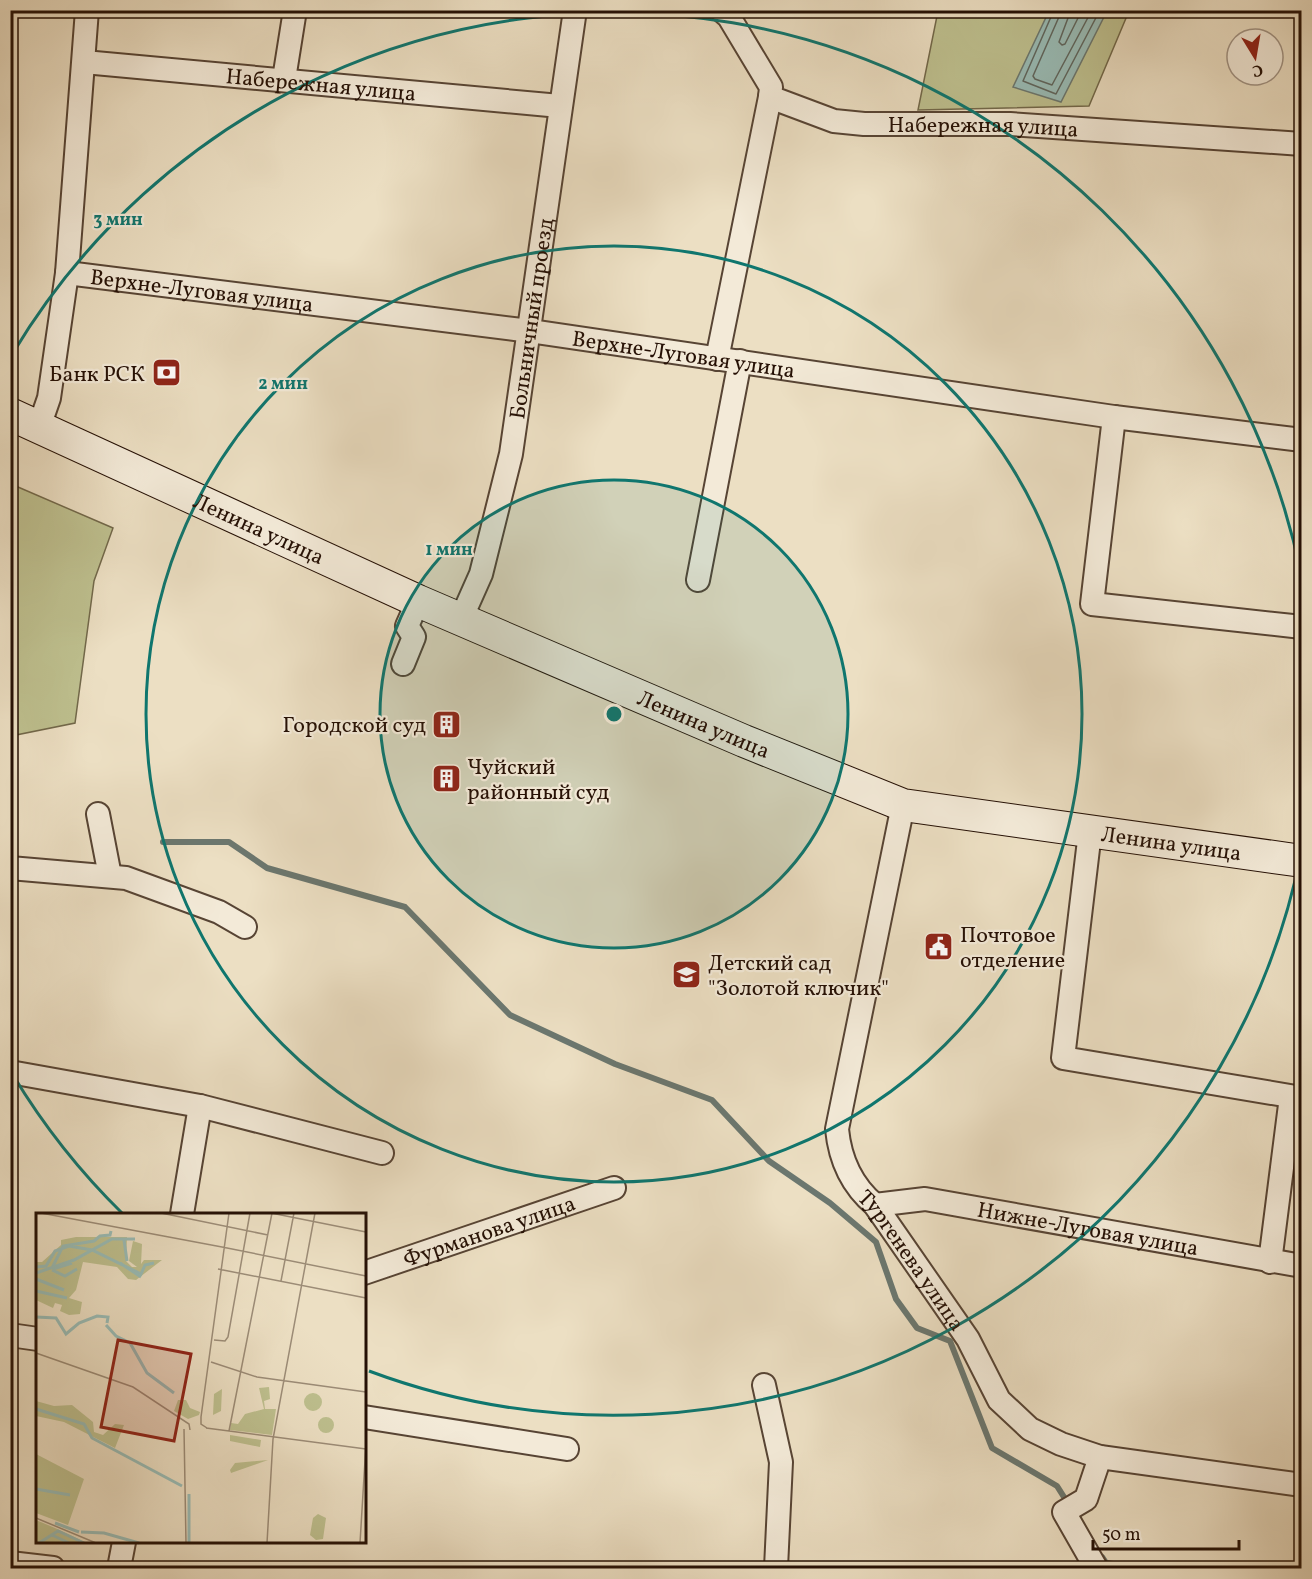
<svg xmlns="http://www.w3.org/2000/svg" width="1312" height="1579" viewBox="0 0 1312 1579" font-family="Vollkorn,serif">
<style>
.green{fill:#bec08f;stroke:#72684a;stroke-width:1.5}
.water{fill:#99bcb6;stroke:#6b776f;stroke-width:1.5}
.lines{fill:none;stroke-linecap:round;stroke-linejoin:round}
.shore{stroke:#5f665e;stroke-width:1.5}
.stream{stroke:#6b776f;stroke-width:6}
.street-casing{stroke:#574434;stroke-width:26}
.secondary-casing{stroke:#251005;stroke-width:34}
.street{stroke:#f3ead8;stroke-width:22}
.secondary{stroke:#f3ead8;stroke-width:32}
.ring{fill:none;stroke:#0f766e;stroke-width:3}
.labels{text-anchor:middle;stroke-width:4.5;stroke-linejoin:round;paint-order:stroke}
.street-label{font-size:22px;fill:#251005;stroke:#f3ead8}
.poi-label{font-size:22px;fill:#251005;stroke:#f3ead8;text-anchor:start}
.inset-river{fill:none;stroke:#99bcb6;stroke-width:3}
.inset-road{fill:none;stroke:#9c8c77;stroke-width:1.5}
.view{fill:#8f2418;fill-opacity:0.15;stroke:#8f2418;stroke-width:3}
.inset-edge{fill:none;stroke:#251005;stroke-width:3}
.centre{fill:#0f766e;stroke:#f3ead8;stroke-width:3}
.ring-label{font-size:18px;text-anchor:middle;font-weight:bold;fill:#0f766e;stroke:#f3ead8;stroke-width:4.5;stroke-linejoin:round;paint-order:stroke}
</style>
<rect width="100%" height="100%" fill="#ecdfc3"/>
<filter id="stains"><feTurbulence type="fractalNoise" baseFrequency=".00333" numOctaves="4"/><feColorMatrix values="0 0 0 0 .2 0 0 0 0 .09 0 0 0 0 .02 0 0 0 .5 -.17"/></filter>
<radialGradient id="worn" r=".72"><stop offset=".6" stop-color="#630" stop-opacity="0"/><stop offset="1" stop-color="#630" stop-opacity=".3"/></radialGradient>
<path class="green" d="M 938,11 L 1129,11 L 1089,106 L 918,110 Z
M 11,484 L 113,528 L 94,581 L 75,723 L 11,736 Z"/>
<path class="water" d="M 1049,11 L 1107,11 L 1061,102 L 1013,87 Z"/>
<g class="lines">
<path class="shore" d="M 1054,10 L 1023,81 L 1056,94 L 1100,10
M 1062,10 L 1033,76 L 1035,79 L 1052,85 L 1092,10
M 1071,10 L 1059,42 L 1062,45 L 1065,44 L 1082,10"/>
<path class="stream" d="M 163,842 L 229,842 L 267,868 L 405,907 L 510,1015 L 615,1064 L 712,1100 L 769,1161 L 830,1203 L 876,1242 L 896,1299 L 917,1328 L 950,1341 L 992,1448 L 1057,1486 L 1069,1505
M 1102,1557 L 1106,1563 L 1140,1568"/>
<defs>
<g id="street">
<path id="s1" d="M 721,10 L 729,17 L 771,87 L 770,97 L 834,121 L 864,124 L 1010,124 L 1302,144"/>
<path id="s2" d="M 84,62 L 560,106"/>
<path d="M 284,79 L 295,10"/>
<path id="s3" d="M 67,273 L 530,331 L 1114,417 L 1302,440"/>
<path d="M 717,359 L 770,97"/>
<path d="M 1114,417 L 1092,604 L 1302,627"/>
<path d="M 39,427 L 49,398 L 67,273 L 87,10"/>
<path d="M 698,580 L 740,361"/>
<path id="s4" d="M 461,619 L 481,574 L 511,454 L 575,10"/>
<path d="M 403,664 L 414,637 L 407,626 L 418,601"/>
<path id="s5" d="M 903,805 L 837,1129 C 840,1160 851,1185 875,1205 L 968,1339 L 999,1400 L 1030,1429 L 1061,1444 L 1100,1457 L 1302,1485"/>
<path d="M 98,814 L 110,876"/>
<path d="M 1090,832 L 1063,1058 L 1302,1098"/>
<path d="M 10,868 L 126,878 L 219,912 L 245,927"/>
<path d="M 10,1072 L 200,1106 L 382,1153"/>
<path id="s6" d="M 875,1205 L 925,1199 L 1302,1266"/>
<path d="M 182,1214 L 200,1106"/>
<path d="M 1270,1262 L 1291,1097"/>
<path id="s7" d="M 364,1273 L 614,1188"/>
<path d="M 10,1335 L 38,1339"/>
<path d="M 764,1385 L 781,1462 L 776,1568"/>
<path d="M 364,1417 L 567,1449"/>
<path d="M 10,1563 L 53,1568"/>
<path d="M 119,1568 L 124,1542"/>
<path d="M 1096,1568 L 1064,1512 L 1086,1499 L 1100,1457"/>
</g>
<g id="secondary">
<path id="s8" d="M 10,414 L 418,601 L 744,741 L 903,805 L 1302,861"/>
</g>
</defs>
<use href="#street" class="street-casing"/>
<use href="#secondary" class="secondary-casing"/>
<use href="#street" class="street"/>
<use href="#secondary" class="secondary"/>
</g>
<circle cx="614" cy="714" r="234" fill="#0f766e" fill-opacity=".12"/>
<g class="ring">
<circle cx="614" cy="714" r="234"/>
<circle cx="614" cy="714" r="468"/>
<path d="M1301 854A701 701 0 0 1 369 1371M123 1214A701 701 0 0 1 13 1075M13 353A701 701 0 0 1 1301 574"/>
</g>
<defs>
<symbol id="bank-square" viewBox="-11 -11 22 22"><rect x="-9" y="-9" width="18" height="18" rx="4" fill="#8f2418" stroke="#f3ead8"/><path d="M-6-4H6V4H-6ZM0-2.3a2.3 2.3 0 1 0 0 4.6a2.3 2.3 0 1 0 0-4.6Z" fill="#fff"/></symbol>
<symbol id="building-square" viewBox="-11 -11 22 22"><rect x="-9" y="-9" width="18" height="18" rx="4" fill="#8f2418" stroke="#f3ead8"/><path d="M-4-6H4V6H1V3H-1V6H-4ZM-2.5-4.3h1.7v1.8h-1.7ZM.8-4.3h1.7v1.8H.8ZM-2.5-1h1.7V.8h-1.7ZM.8-1h1.7V.8H.8Z" fill="#fff"/></symbol>
<symbol id="civic-square" viewBox="-11 -11 22 22"><rect x="-9" y="-9" width="18" height="18" rx="4" fill="#8f2418" stroke="#f3ead8"/><path d="M-.6-6.5H3V-4.5H.6V-3L4-1V1h2V6H-6V1h2V-1L-.6-3ZM-1.2 2.5V6h2.4V2.5Z" fill="#fff"/></symbol>
<symbol id="school-square" viewBox="-11 -11 22 22"><rect x="-9" y="-9" width="18" height="18" rx="4" fill="#8f2418" stroke="#f3ead8"/><path d="M0-5L7-2L0 1L-7-2ZM-4 1L0 2.5L4 1V4Q0 6-4 4Z" fill="#fff"/></symbol>
</defs>
<g fill-rule="evenodd">
<use href="#bank-square" x="150" y="356" width="33" height="33"/>
<use href="#building-square" x="430" y="708" width="33" height="33"/>
<use href="#building-square" x="430" y="762" width="33" height="33"/>
<use href="#civic-square" x="922" y="930" width="33" height="33"/>
<use href="#school-square" x="670" y="958" width="33" height="33"/>
</g>
<g class="labels">
<g class="street-label">
<text dy="8" stroke="none"><textPath href="#s2" startOffset="238">Набережная улица</textPath></text>
<text dy="8" stroke="none"><textPath href="#s1" startOffset="320">Набережная улица</textPath></text>
<text dy="8" stroke="none"><textPath href="#s3" startOffset="136">Верхне-Луговая улица</textPath></text>
<text dy="8" stroke="none"><textPath href="#s4" startOffset="310">Больничный проезд</textPath></text>
<text dy="8" stroke="none"><textPath href="#s3" startOffset="622">Верхне-Луговая улица</textPath></text>
<text dy="8" stroke="none"><textPath href="#s8" startOffset="274">Ленина улица</textPath></text>
<text dy="8" stroke="none"><textPath href="#s8" startOffset="760">Ленина улица</textPath></text>
<text dy="8" stroke="none"><textPath href="#s8" startOffset="1246">Ленина улица</textPath></text>
<text dy="8" stroke="none"><textPath href="#s6" startOffset="216">Нижне-Луговая улица</textPath></text>
<text dy="8" stroke="none"><textPath href="#s7" startOffset="132">Фурманова улица</textPath></text>
<text dy="8" stroke="none"><textPath href="#s5" startOffset="484">Тургенева улица</textPath></text>
</g>
<g class="poi-label">
<text x="145" y="381" text-anchor="end">Банк РСК</text>
<text x="426" y="732" text-anchor="end">Городской суд</text>
<text x="467" y="774">Чуйский<tspan x="467" dy="25">районный суд</tspan></text>
<text x="960" y="942">Почтовое<tspan x="960" dy="25">отделение</tspan></text>
<text x="708" y="970">Детский сад<tspan x="708" dy="25">"Золотой ключик"</tspan></text>
</g>
</g>
<g transform="translate(36 1213)">
<rect width="330" height="330" fill="#ecdfc3"/>
<path d="M 40,24 L 91,24 L 90,48 L 96,54 L 101,54 L 93,48 L 97,28 L 106,31 L 105,51 L 108,47 L 126,47 L 100,67 L 92,66 L 81,54 L 47,49 L 40,77 L 33,85 L 46,89 L 44,101 L 33,102 L 24,98 L 26,92 L 19,90 L 17,95 L 0,87 L 0,49 L 6,49 L 25,32 L 25,27 ZM 233,174 L 234,186 L 228,188 L 229,196 L 240,196 L 236,222 L 194,217 L 195,210 L 202,211 L 209,201 L 228,196 L 223,175 ZM 186,176 L 185,198 L 177,202 L 178,181 ZM268 189a9 9 0 1 1 18 0a9 9 0 1 1-18 0ZM 142,187 L 150,187 L 154,195 L 164,199 L 163,202 L 152,206 L 138,198 ZM 0,188 L 18,193 L 36,192 L 57,209 L 58,219 L 67,222 L 79,211 L 88,212 L 79,235 L 28,209 L 0,203 ZM282 212a8 8 0 1 1 16 0a8 8 0 1 1-16 0ZM 194,222 L 225,227 L 224,234 L 194,228 ZM 0,241 L 48,266 L 32,312 L 0,300 ZM 232,247 L 195,260 L 194,257 L 199,250 ZM 282,301 L 290,305 L 287,326 L 280,327 L 274,322 L 277,305 ZM 0,307 L 19,315 L 51,330 L 0,330 Z" fill="#bec08f"/>
<path class="inset-river" d="M 88,27 L 91,48M 84,50 L 105,64M 0,54 L 10,53 L 19,38 L 33,33 L 56,37 L 105,61 L 109,52 L 118,50M 16,55 L 27,33 L 58,28 L 64,23 L 74,22 L 75,18M 17,56 L 36,50M 16,57 L 29,63 L 41,56M 0,60 L 38,47 L 76,26 L 99,26M 0,66 L 28,77M 0,78 L 31,85M 0,104 L 20,105 L 30,121 L 43,110 L 61,103 L 72,104 L 71,110M 70,112 L 80,123 L 94,130 L 111,160 L 138,180M 0,196 L 48,211 L 56,225 L 146,273M 0,276 L 34,282M 153,281 L 153,330M 19,310 L 43,319M 45,319 L 68,320 L 103,330M 16,322 L 33,330M 3,330 L 22,318 L 48,330"/>
<path class="inset-road" d="M 5,0 L 186,34M 125,0 L 232,22M 235,0 L 330,19M 186,34 L 330,63M 182,56 L 330,85M 245,68 L 258,0M 178,127 L 189,128 L 192,124 L 214,0M 0,140 L 97,174 L 153,211 L 154,217M 175,149 L 221,164 L 330,179M 170,215 L 330,236M 171,215 L 165,211 L 165,204 L 193,0M 148,216 L 150,330M 193,218 L 236,0M 0,305 L 60,330M 231,330 L 237,226 L 279,0M 324,330 L 330,231"/>
<path class="view" d="M 82,127 L 155,141 L 138,228 L 65,214 Z"/>
<rect width="330" height="330" class="inset-edge"/>
</g>
<circle cx="614" cy="714" r="9" class="centre"/>
<g class="ring-label">
<text x="118" y="225">3 мин</text>
<text x="283" y="389">2 мин</text>
<text x="449" y="555">1 мин</text>
</g>
<rect width="1312" height="1579" fill="none" stroke="#ecdfc3" stroke-width="36"/>
<rect x="12" y="12" width="1288" height="1555" fill="none" stroke="#251005" stroke-width="3"/>
<rect x="18" y="18" width="1276" height="1543" fill="none" stroke="#251005" stroke-width="1.5"/>
<g transform="translate(1255 57) rotate(169)"><circle r="28" fill="#f3ead8" stroke="#a19384" stroke-width="1.5"/>
<path d="M0-4.5L10 22L0 15L-10 22Z" fill="#8f2418"/>
<text y="-9" font-size="16" font-weight="bold" text-anchor="middle" fill="#251005">С</text>
</g>
<path d="M1093 1540v9h146v-9" fill="none" stroke="#251005" stroke-width="3"/>
<text x="1102" y="1540" font-size="18" fill="#251005" stroke="#f3ead8" stroke-width="4.5" paint-order="stroke">50 m</text>
<rect width="100%" height="100%" filter="url(#stains)"/>
<rect width="100%" height="100%" fill="url(#worn)"/>
</svg>
